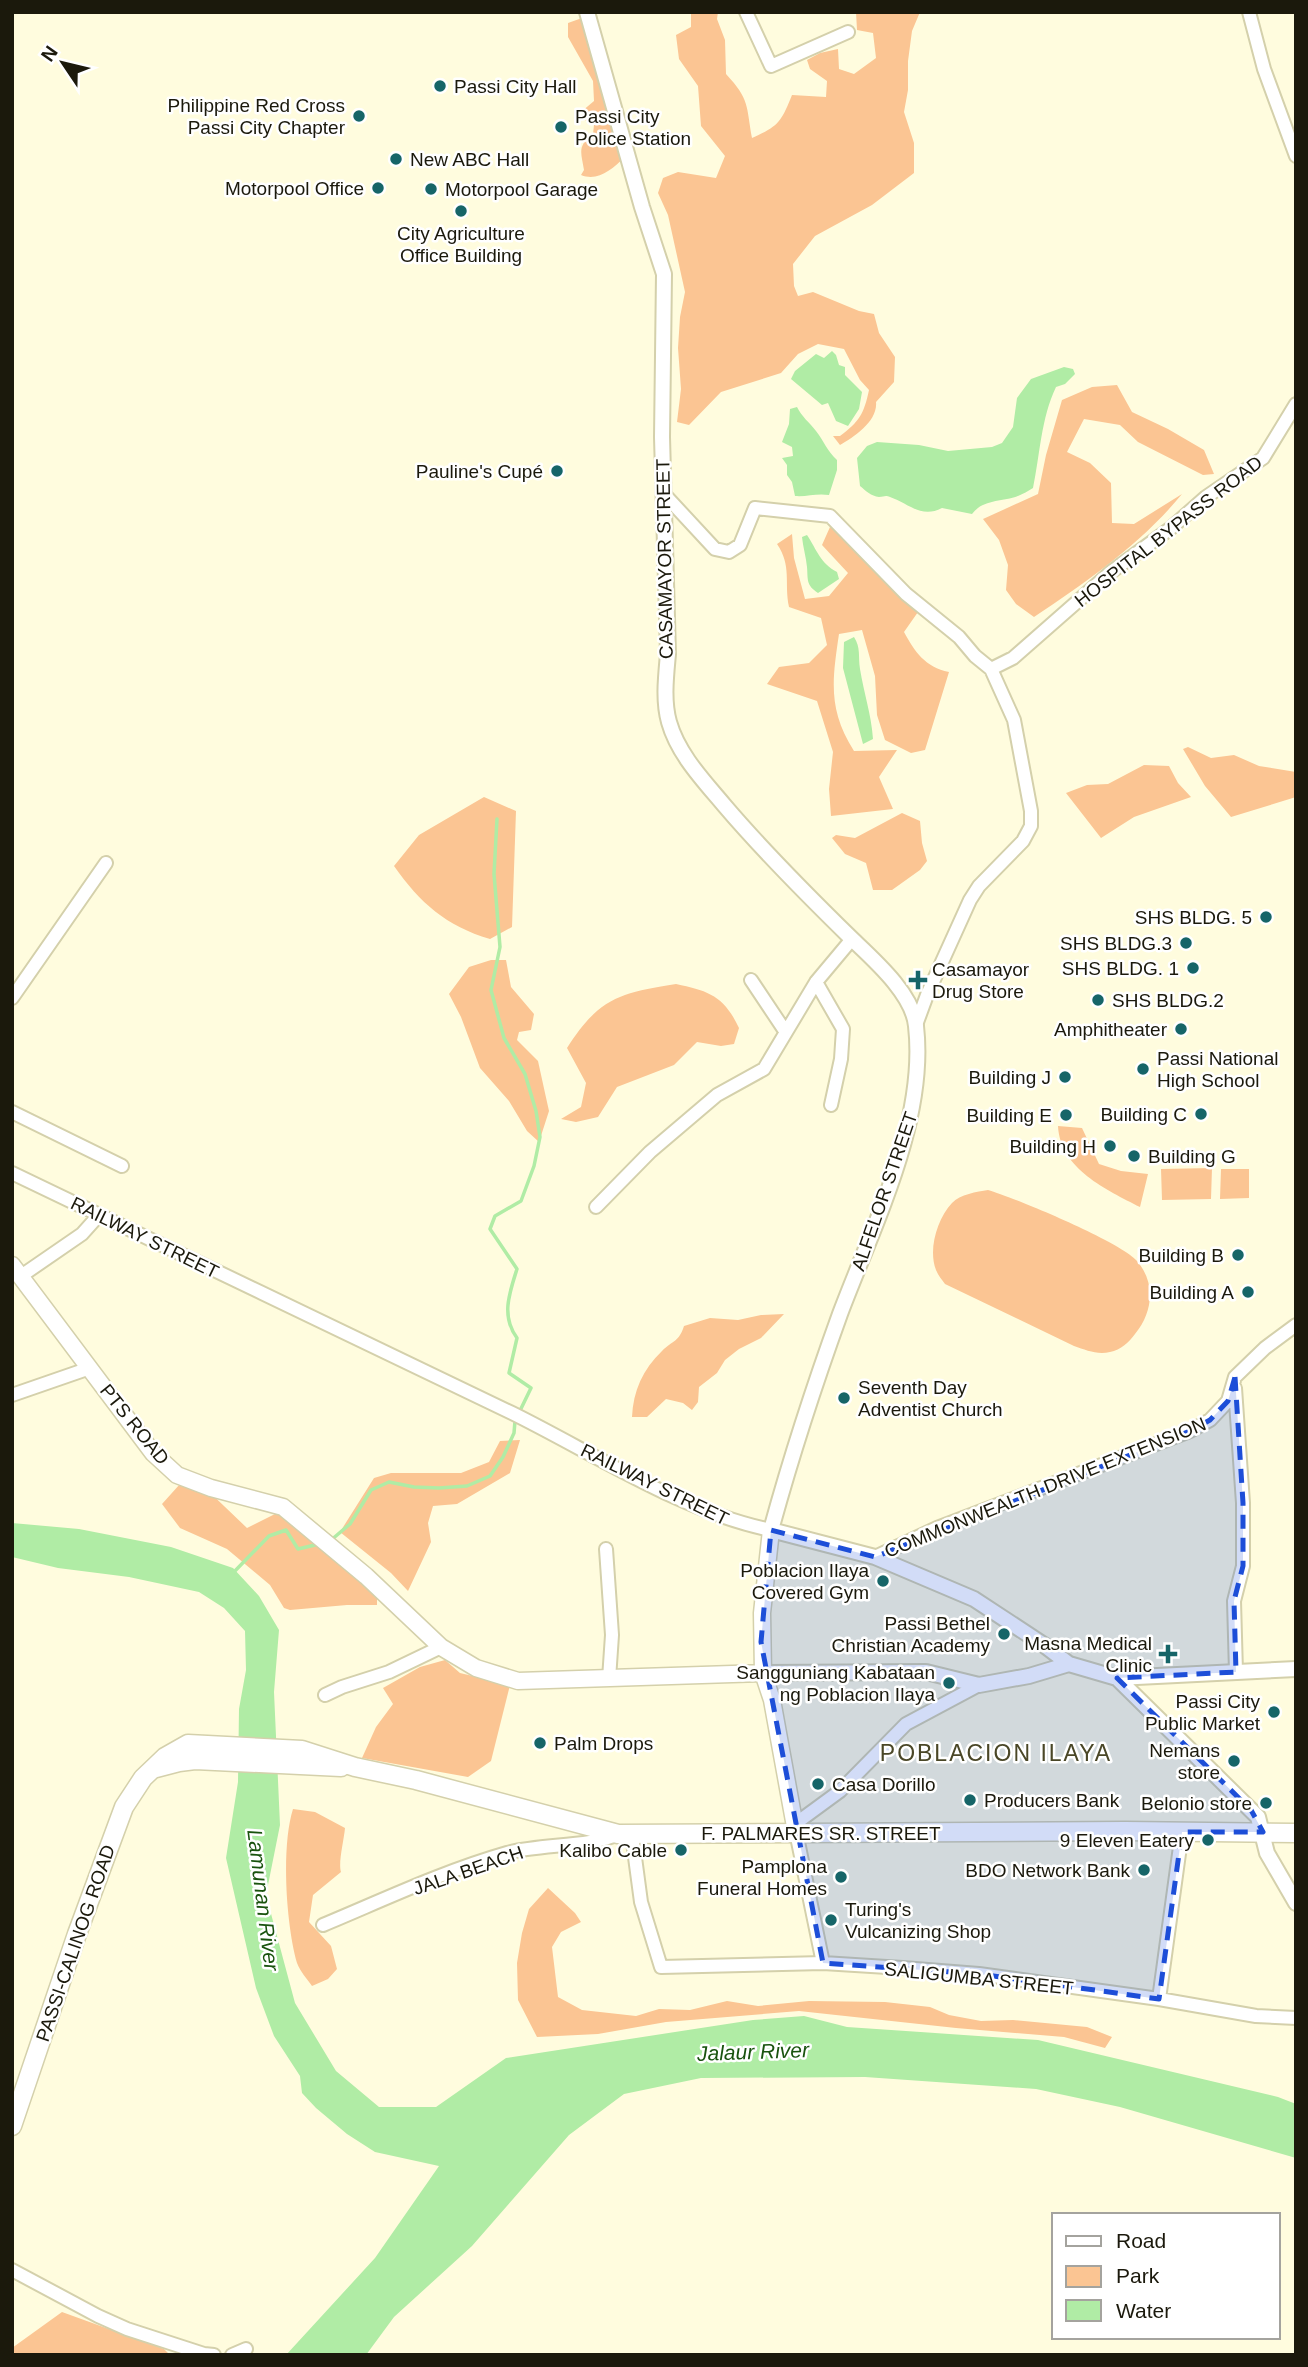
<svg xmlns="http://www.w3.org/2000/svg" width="1308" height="2367" viewBox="0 0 1308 2367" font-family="Helvetica,sans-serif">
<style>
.green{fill:#fbc593}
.water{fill:#b0eca5}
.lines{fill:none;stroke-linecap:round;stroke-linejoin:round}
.stream{stroke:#b0eca5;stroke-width:3.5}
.minor-casing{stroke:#d4d0ab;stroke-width:16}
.tertiary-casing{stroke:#d4d0ab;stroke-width:18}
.secondary-casing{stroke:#d4d0ab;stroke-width:19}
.primary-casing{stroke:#d4d0ab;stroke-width:21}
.minor{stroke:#fff;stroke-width:12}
.tertiary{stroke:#fff;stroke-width:14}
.secondary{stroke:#fff;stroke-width:16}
.primary{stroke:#fff;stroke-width:18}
.marked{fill:#1d4ed8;fill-opacity:0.2;stroke:#1d4ed8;stroke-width:5;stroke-dasharray:14 9;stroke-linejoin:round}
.poi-dot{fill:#166568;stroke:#fff;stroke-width:2.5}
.labels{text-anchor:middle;stroke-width:5;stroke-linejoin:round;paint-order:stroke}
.poi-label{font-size:19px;fill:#1b190c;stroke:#fff;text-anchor:end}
.street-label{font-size:19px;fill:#1b190c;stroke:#fff}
.water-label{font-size:21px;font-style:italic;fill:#19530e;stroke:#fff}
.quarter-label{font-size:23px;letter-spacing:2px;fill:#4a4727;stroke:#fff}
</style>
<rect width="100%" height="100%" fill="#fffcde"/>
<path class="green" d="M 691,12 L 718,12 L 717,19 L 725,40 L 726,74 C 750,100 746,105 752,138 C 779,126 781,122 792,95 L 826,97 L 827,81 L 810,69 L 807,60 L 820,53 L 838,49 L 839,69 L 854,74 L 876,58 L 873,33 L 857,30 L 856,12 L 920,12 L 912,31 L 908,61 L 908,90 L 904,112 L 914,143 L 914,173 L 872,205 L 815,236 L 793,264 L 794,286 L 798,296 L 813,292 L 859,311 L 874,314 L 879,333 L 895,357 L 894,382 L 876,402 C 878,421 854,437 840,445 L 833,436 L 840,436 C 859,422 864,414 869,390 L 860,380 L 844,349 L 818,344 L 798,354 L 781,373 L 721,392 L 689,425 L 677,422 L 681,389 L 678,348 L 680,317 L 685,292 L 668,215 L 658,193 L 663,178 L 678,172 L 716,178 L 725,156 L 701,126 L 698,86 L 679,59 L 676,35 L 691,27 Z
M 582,18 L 624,158 C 612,169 598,182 581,175 L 584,170 C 581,152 577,146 593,134 L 594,125 L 585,120 L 581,112 L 594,101 L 593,81 L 568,37 L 568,23 Z
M 1117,385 L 1132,412 L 1168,429 L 1204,450 L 1214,474 L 1203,475 L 1138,442 L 1120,425 L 1084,419 L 1067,452 L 1090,463 L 1111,483 L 1112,523 L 1134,524 L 1182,494 C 1142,543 1087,582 1034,617 L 1016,604 L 1006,590 L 1008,565 L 999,540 L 983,519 L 1038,494 L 1046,455 L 1062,400 L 1092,387 Z
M 830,527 L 860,548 L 888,583 L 918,612 L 904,632 C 915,652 925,667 949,672 L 925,750 L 911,753 L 885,740 L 877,715 L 875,676 L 862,630 L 839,634 C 832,681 828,710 854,751 L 897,750 L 879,777 L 893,809 L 831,816 L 829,789 L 833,752 L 817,701 L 767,684 L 779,667 L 809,663 L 827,645 L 821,618 L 789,607 C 784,583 792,566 777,544 L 792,534 L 794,558 L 805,599 L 829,596 L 848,573 L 822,545 Z
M 1188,747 L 1211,758 L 1234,755 L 1259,766 L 1296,772 L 1296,797 L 1231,817 L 1205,786 L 1183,749 Z
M 1144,765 L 1169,766 L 1178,783 L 1191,797 L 1134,817 L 1101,838 L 1066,793 L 1087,785 L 1108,784 Z
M 484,797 L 516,811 L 512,927 L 490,939 C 446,926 420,903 394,866 L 419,835 Z
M 902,813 L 920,821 L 922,843 L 927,861 L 920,870 L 892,890 L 873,890 L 866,863 L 845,854 L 832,838 L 836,835 L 855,838 Z
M 491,960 L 506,960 L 511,987 L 534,1014 L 531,1030 L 519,1032 L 517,1040 L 538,1061 L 545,1093 L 549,1111 L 539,1142 L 527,1131 L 509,1101 L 480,1068 L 461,1017 L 449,994 L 469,967 Z
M 676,984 C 709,991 724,996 739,1028 L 734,1044 L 721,1046 L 697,1042 L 674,1065 L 617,1087 L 598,1117 L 576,1122 L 561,1119 L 581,1107 L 586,1083 L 567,1048 C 599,998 619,993 676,984 Z
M 1058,1126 L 1082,1128 L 1099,1164 L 1121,1171 L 1148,1174 L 1140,1207 C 1107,1190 1060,1169 1058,1126 Z
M 1212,1168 L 1211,1199 L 1162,1200 L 1161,1169 Z
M 1221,1169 L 1249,1169 L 1249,1198 L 1220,1199 Z
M 988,1190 C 1015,1198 1121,1242 1137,1261 C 1156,1283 1153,1312 1135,1334 C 1129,1342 1121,1350 1110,1352 C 1097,1355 1086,1350 1074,1346 L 945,1284 C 942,1280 938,1275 936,1270 C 928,1250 937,1219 952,1203 C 960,1194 977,1192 988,1190 Z
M 784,1314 L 761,1338 L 739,1349 L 725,1360 L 717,1373 L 699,1387 L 698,1402 L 692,1410 L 683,1403 L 666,1399 L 647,1417 L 632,1417 C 633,1391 643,1369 662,1351 C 673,1340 679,1342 684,1326 L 710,1318 L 738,1320 L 761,1315 Z
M 520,1440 L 510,1473 L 457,1504 L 433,1506 L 428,1523 L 431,1542 L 408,1591 L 391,1573 L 340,1532 L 374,1478 L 391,1473 L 461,1473 L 489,1462 L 500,1441 Z
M 180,1484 L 201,1484 L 247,1528 L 279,1512 L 304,1526 L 377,1596 L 377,1605 L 347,1605 L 290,1610 L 284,1608 L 270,1585 L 227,1549 L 180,1528 L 162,1504 Z
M 445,1660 L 460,1673 L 510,1685 L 491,1761 L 468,1777 L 362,1758 L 376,1727 L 393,1704 L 383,1688 L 420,1667 Z
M 293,1809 L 315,1812 L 345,1828 C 344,1840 338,1863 341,1872 L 313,1895 L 309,1922 L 331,1946 L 337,1969 L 328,1979 L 312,1986 C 307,1979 300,1971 297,1963 C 286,1924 281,1847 293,1809 Z
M 548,1888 L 575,1913 L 581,1922 L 561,1932 L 552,1947 L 558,1997 L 582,2010 L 636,2016 L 659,2009 L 690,2010 L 727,2001 L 758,2006 L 809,2001 L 885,2002 L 930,2007 L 949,2015 L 981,2021 L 1013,2020 L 1087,2027 L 1112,2037 L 1105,2048 L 1064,2037 L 956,2028 L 799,2011 L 666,2022 L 598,2034 L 537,2037 L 518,2000 L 517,1963 L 522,1933 L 529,1909 Z
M 62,2312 L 164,2349 L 170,2355 L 12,2355 L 12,2348 Z"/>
<path class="water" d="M 832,351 L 836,355 L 839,365 L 845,367 L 845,375 L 862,392 L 859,409 L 848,426 L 836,421 L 828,403 L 822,405 L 791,379 L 795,371 L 816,354 L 824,358 Z
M 1064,367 L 1073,369 L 1075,374 L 1065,384 L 1056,387 C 1041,418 1040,455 1033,488 C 1028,491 1023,494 1018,496 C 1002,502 983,499 972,514 L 942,508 C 921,519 908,503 890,497 C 885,495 884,497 879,497 C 871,496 866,491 860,486 L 857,458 L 867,446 L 877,442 L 919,445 L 948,451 L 992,447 L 1002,443 L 1013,427 L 1017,398 L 1031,379 Z
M 797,407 C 802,417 809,422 816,431 C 824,441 827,451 837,460 L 837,470 L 829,495 C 816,493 807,497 795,496 L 792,482 L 787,475 L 787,465 L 782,458 L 793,456 L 792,447 L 782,442 L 789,424 L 790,409 Z
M 807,535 C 817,550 820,563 837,572 L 839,579 L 818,593 C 806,585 808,580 807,567 C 806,557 803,547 802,537 Z
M 854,637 C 861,648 858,656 860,669 C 864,694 871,713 873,739 L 863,744 L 843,668 L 844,642 Z
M 12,1523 L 79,1529 L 171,1547 L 233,1568 L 259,1596 L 279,1630 L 274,1692 L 280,1825 L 266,1895 L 295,2003 L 336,2071 L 379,2107 L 436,2107 L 506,2058 L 753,2020 L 804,2016 L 847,2027 L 1038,2040 L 1278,2097 L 1296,2104 L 1296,2158 L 1120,2107 L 1036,2089 L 865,2077 L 701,2078 L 624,2094 L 569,2135 L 472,2246 L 394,2317 L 366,2355 L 286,2355 L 375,2258 L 439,2166 L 375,2152 L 347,2134 L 316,2108 L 302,2093 L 300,2076 L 274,2036 L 256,1988 L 226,1858 L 238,1782 L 239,1709 L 246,1670 L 245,1631 L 224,1608 L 199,1592 L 129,1577 L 58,1568 L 12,1557 Z"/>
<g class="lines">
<path class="stream" d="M 330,1541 L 350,1524 L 371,1490 L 389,1482 L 414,1487 L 439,1488 L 467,1486 L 490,1476 L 503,1457 L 514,1433 L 515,1421 L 531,1388 L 509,1373 L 517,1338 C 501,1316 509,1294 517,1269 L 490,1229 L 495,1216 L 521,1201 L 534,1166 L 540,1137 L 536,1111 L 525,1074 L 504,1038 L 491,990 L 500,947 L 494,874 L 497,819
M 232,1574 L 269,1536 L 286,1530 L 298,1549 L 319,1544"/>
<defs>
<path id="minor" d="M 746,12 L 771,66 L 848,32
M 1249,12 L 1264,69 L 1296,156
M 664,494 L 715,549 L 729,552 L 740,545 L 755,508 L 830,516 L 906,594 L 959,637 L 975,656 L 991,669 L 1014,720 L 1031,811 L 1031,826 L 1023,841 L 979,886 L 970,900 L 927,995 L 916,1025
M 991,669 L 1013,658 L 1111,572 L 1171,528 L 1206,497 L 1263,458 L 1296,404
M 751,980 L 785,1031
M 816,982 L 843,1029 L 841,1059 L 831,1105
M 12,998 L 106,863
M 12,1112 L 122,1166
M 12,1173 C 178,1254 346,1332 512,1413 C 595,1454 682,1512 771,1530
M 596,1207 L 650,1152 L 717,1095 L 764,1069 L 816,982 L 852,939
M 21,1276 L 82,1234 L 99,1215
M 1235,1388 L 1243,1503 L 1243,1566 L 1234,1601 L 1236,1672
M 12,1395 L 90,1368
M 606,1549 L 612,1635 L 609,1679
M 875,1557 L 937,1528 L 1190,1431 L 1210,1420 L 1228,1401 L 1235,1377 L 1265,1348 L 1296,1325
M 325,1695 L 342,1687 L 389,1672 L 441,1647
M 795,1824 L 840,1791 L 906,1724 L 979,1685
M 796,1832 L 823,1963
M 632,1835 L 641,1902 L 661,1967 L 823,1963 L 903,1968 L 979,1974 L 1159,1999 L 1256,2016 L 1296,2018
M 323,1925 C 383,1900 444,1871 507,1853 C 540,1844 591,1847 618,1834
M 1159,1999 L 1182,1832
M 12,2270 L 98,2316 L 127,2329 L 204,2354 L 214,2355
M 232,2355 L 246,2349"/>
<path id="tertiary" d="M 587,12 L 642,207 L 664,274 L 662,437 L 668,654 C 666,676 663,701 669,722 C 678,754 703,780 724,805 C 764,852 808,896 852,939 C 874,960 913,994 916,1026 C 927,1121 873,1226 840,1314 C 814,1386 791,1457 771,1530 L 875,1557 L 974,1599 L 1044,1645 L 1069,1664 L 1117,1678 L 1258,1817 L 1267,1853 L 1296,1903
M 763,1673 L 926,1672 L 979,1685 L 1029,1676 L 1069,1664
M 1117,1678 L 1296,1669"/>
<path id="secondary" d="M 12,1265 L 153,1453 L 177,1475 L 211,1488 L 283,1507 L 366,1576 L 441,1647 L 476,1668 L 518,1681 L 763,1673
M 771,1530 L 762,1613 L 763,1673 L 772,1700 L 796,1832"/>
<path id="primary" d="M 156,1768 L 179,1762 L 195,1760 L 341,1767
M 12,2126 L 77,1934 L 124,1807 L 143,1778 L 165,1757 L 188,1744 L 302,1750 L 355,1767 L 416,1780 L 618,1834 L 1125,1831 L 1296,1833"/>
</defs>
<use href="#minor" class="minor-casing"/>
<use href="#tertiary" class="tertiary-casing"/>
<use href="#secondary" class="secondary-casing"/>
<use href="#primary" class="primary-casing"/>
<use href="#minor" class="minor"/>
<use href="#tertiary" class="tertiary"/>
<use href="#secondary" class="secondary"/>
<use href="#primary" class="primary"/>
</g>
<path class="marked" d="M 1235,1377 L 1243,1503 L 1243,1566 L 1234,1601 L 1236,1672 L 1117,1678 L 1251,1810 L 1263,1832 L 1182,1832 L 1159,1999 L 979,1974 L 823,1963 L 761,1642 L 771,1530 L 875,1557 L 1190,1431 L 1210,1420 L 1228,1401 Z"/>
<g class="poi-dot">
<circle cx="440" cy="86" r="7"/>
<circle cx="359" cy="116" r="7"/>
<circle cx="561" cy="127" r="7"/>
<circle cx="396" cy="159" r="7"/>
<circle cx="378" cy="188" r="7"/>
<circle cx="431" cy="189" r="7"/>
<circle cx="461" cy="211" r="7"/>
<circle cx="557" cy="471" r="7"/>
<circle cx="1266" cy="917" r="7"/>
<circle cx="1186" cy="943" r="7"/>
<circle cx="1193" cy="968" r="7"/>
<path d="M914.5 969.5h7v7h7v7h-7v7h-7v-7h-7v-7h7z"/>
<circle cx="1098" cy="1000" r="7"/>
<circle cx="1181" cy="1029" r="7"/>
<circle cx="1143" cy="1069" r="7"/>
<circle cx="1065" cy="1077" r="7"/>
<circle cx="1201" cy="1114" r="7"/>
<circle cx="1066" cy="1115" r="7"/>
<circle cx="1110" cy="1146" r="7"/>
<circle cx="1134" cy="1156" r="7"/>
<circle cx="1238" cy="1255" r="7"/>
<circle cx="1248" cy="1292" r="7"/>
<circle cx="844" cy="1398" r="7"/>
<circle cx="883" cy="1581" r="7"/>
<circle cx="1004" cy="1634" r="7"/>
<path d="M1164.5 1643.5h7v7h7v7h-7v7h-7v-7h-7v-7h7z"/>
<circle cx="949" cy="1683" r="7"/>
<circle cx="1274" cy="1712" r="7"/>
<circle cx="540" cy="1743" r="7"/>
<circle cx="1234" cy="1761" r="7"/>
<circle cx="818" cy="1784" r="7"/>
<circle cx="970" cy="1800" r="7"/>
<circle cx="1266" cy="1803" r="7"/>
<circle cx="1208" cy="1840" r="7"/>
<circle cx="681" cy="1850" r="7"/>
<circle cx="1144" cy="1870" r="7"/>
<circle cx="841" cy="1877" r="7"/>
<circle cx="831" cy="1920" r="7"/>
</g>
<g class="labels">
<g class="poi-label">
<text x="454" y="93" text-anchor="start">Passi City Hall</text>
<text x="345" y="112">Philippine Red Cross<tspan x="345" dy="22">Passi City Chapter</tspan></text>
<text x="575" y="123" text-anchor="start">Passi City<tspan x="575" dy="22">Police Station</tspan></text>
<text x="410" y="166" text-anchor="start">New ABC Hall</text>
<text x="364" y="195">Motorpool Office</text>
<text x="445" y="196" text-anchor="start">Motorpool Garage</text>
<text x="461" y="240" text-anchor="middle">City Agriculture<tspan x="461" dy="22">Office Building</tspan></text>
<text x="543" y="478">Pauline's Cupé</text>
<text x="1252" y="924">SHS BLDG. 5</text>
<text x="1172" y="950">SHS BLDG.3</text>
<text x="1179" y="975">SHS BLDG. 1</text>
<text x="932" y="976" text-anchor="start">Casamayor<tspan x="932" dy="22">Drug Store</tspan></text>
<text x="1112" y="1007" text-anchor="start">SHS BLDG.2</text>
<text x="1167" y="1036">Amphitheater</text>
<text x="1157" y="1065" text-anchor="start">Passi National<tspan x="1157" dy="22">High School</tspan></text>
<text x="1051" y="1084">Building J</text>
<text x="1187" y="1121">Building C</text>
<text x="1052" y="1122">Building E</text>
<text x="1096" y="1153">Building H</text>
<text x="1148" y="1163" text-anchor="start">Building G</text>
<text x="1224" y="1262">Building B</text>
<text x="1234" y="1299">Building A</text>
<text x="858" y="1394" text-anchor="start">Seventh Day<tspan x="858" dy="22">Adventist Church</tspan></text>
<text x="869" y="1577">Poblacion Ilaya<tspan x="869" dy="22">Covered Gym</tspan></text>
<text x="990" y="1630">Passi Bethel<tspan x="990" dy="22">Christian Academy</tspan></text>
<text x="1152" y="1650">Masna Medical<tspan x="1152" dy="22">Clinic</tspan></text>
<text x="935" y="1679">Sangguniang Kabataan<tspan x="935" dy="22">ng Poblacion Ilaya</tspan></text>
<text x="1260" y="1708">Passi City<tspan x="1260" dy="22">Public Market</tspan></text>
<text x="554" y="1750" text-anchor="start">Palm Drops</text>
<text x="1220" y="1757">Nemans<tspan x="1220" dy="22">store</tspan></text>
<text x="832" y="1791" text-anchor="start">Casa Dorillo</text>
<text x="984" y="1807" text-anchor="start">Producers Bank</text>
<text x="1252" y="1810">Belonio store</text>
<text x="1194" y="1847">9 Eleven Eatery</text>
<text x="667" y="1857">Kalibo Cable</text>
<text x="827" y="1873">Pamplona<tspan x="827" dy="22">Funeral Homes</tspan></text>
<text x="1130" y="1877">BDO Network Bank</text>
<text x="845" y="1916" text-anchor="start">Turing's<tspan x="845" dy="22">Vulcanizing Shop</tspan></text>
</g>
<g class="street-label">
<text transform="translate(1168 531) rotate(-38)" y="7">HOSPITAL BYPASS ROAD</text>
<text transform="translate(664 559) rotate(-91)" y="7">CASAMAYOR STREET</text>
<text transform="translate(884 1191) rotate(-71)" y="7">ALFELOR STREET</text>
<text transform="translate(145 1237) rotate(26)" y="7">RAILWAY STREET</text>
<text transform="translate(135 1424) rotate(51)" y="7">PTS ROAD</text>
<text transform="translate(655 1484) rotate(26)" y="7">RAILWAY STREET</text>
<text transform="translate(1045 1487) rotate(-22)" y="7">COMMONWEALTH DRIVE EXTENSION</text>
<text x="821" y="1840">F. PALMARES SR. STREET</text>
<text transform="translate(468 1870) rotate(-19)" y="7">JALA BEACH</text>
<text transform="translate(75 1943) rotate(-71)" y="7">PASSI-CALINOG ROAD</text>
<text transform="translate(979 1978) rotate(6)" y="7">SALIGUMBA STREET</text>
</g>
<g class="water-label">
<text transform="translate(263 1900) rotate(83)" y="7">Lamunan River</text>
<text transform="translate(753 2052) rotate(-2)" y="7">Jalaur River</text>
</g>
<g class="quarter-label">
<text x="996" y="1761">POBLACION ILAYA</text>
</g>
</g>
<rect width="1308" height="2367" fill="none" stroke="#1b190c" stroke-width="28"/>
<rect x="1052" y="2213" width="228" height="126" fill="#ffffff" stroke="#a4a39e" stroke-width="2"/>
<rect x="1066" y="2236" width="35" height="10" fill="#ffffff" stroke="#a4a39e" stroke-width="2"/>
<text x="1116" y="2248" font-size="21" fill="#1b190c">Road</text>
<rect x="1066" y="2266" width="35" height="21" fill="#fbc593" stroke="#a4a39e" stroke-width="2"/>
<text x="1116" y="2283" font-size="21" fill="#1b190c">Park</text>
<rect x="1066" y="2300" width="35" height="21" fill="#b0eca5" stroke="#a4a39e" stroke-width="2"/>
<text x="1116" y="2318" font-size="21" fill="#1b190c">Water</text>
<g transform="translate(63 63) rotate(305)" stroke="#ffffff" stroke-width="5" paint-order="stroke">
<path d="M0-5L12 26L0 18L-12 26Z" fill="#1b190c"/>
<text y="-10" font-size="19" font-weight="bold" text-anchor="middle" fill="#1b190c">N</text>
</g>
</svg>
